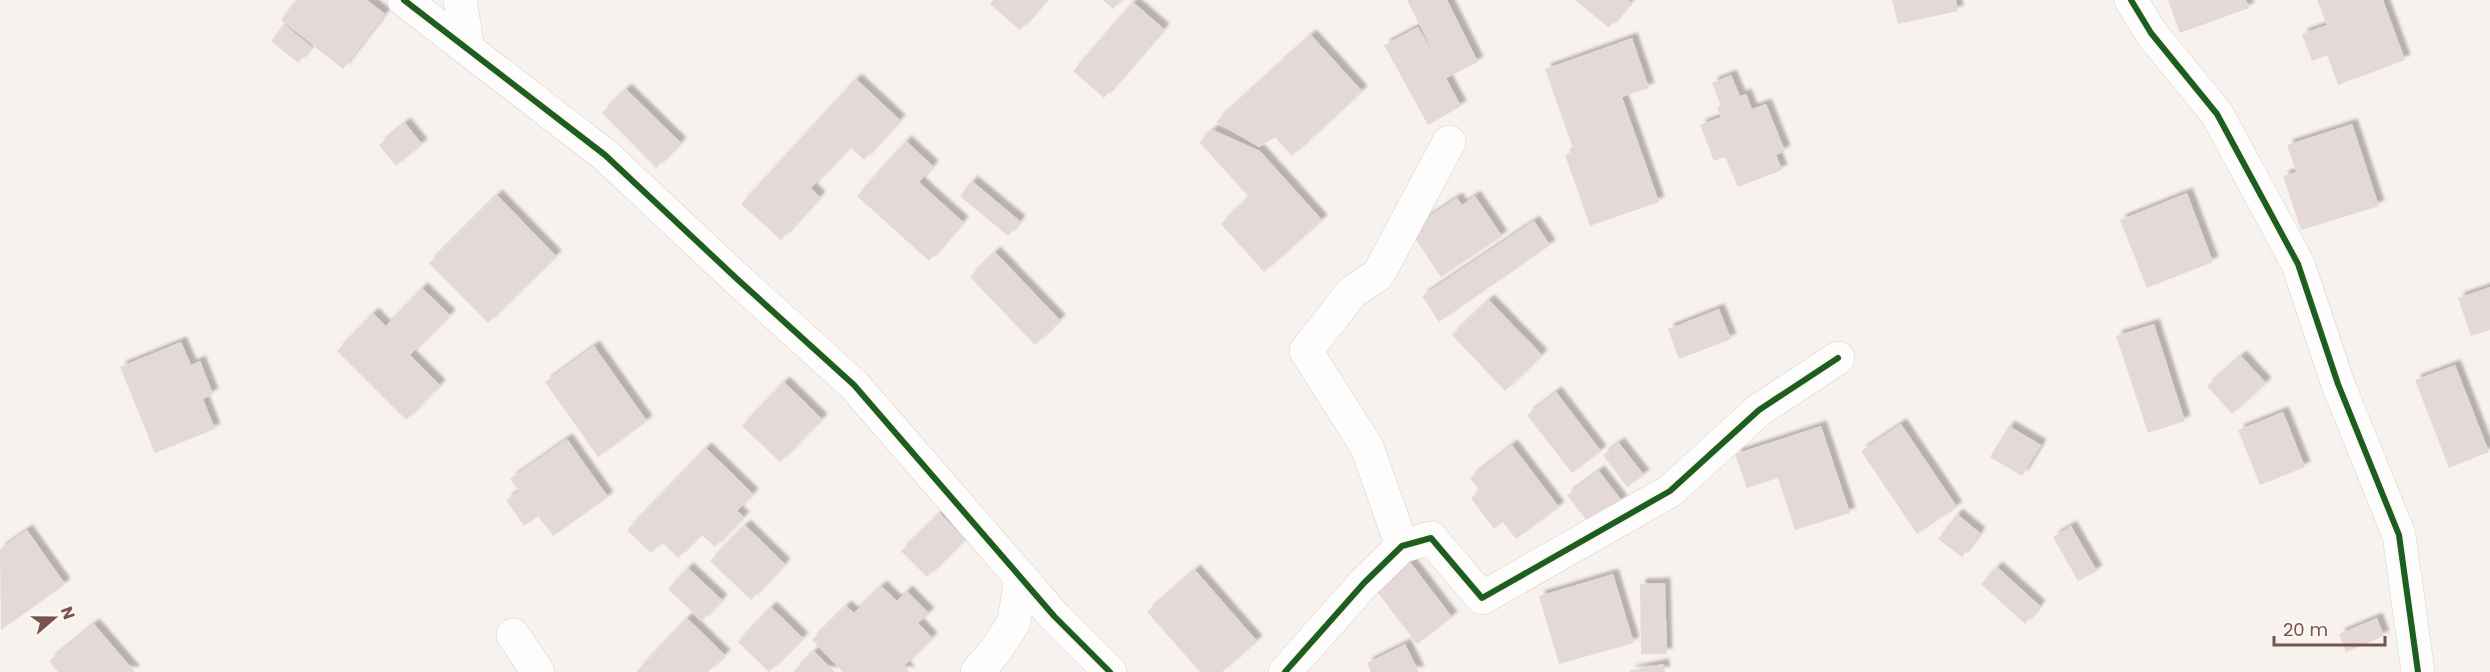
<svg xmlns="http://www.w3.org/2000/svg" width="2490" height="672" viewBox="0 0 2490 672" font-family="Poppins,sans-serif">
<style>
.building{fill:#e4d9d6;filter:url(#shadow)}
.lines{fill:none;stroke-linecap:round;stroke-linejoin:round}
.minor-casing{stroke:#d7cecc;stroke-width:34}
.minor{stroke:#fefdfd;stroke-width:33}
.cycleway-casing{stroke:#fef6f1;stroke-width:10}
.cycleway{stroke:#1b5e20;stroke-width:6}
</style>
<defs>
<filter id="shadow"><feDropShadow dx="5.5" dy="-5.5" stdDeviation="1.5" flood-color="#0004"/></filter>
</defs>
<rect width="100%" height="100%" fill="#f8f2ef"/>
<path class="building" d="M 296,0 L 367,0 L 385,14 L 343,69 L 281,20 Z
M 993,0 L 1046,0 L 1020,30 L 990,4 Z
M 1103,0 L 1121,0 L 1113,9 Z
M 1407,0 L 1447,0 L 1478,62 L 1446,78 L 1461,106 L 1428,125 L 1384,45 L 1418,27 L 1435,56 Z
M 1575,0 L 1628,0 L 1631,2 L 1609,28 Z
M 1892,0 L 1956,0 L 1958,11 L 1898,24 Z
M 2168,0 L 2246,0 L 2249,8 L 2180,33 Z
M 2317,0 L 2383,0 L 2405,60 L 2338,85 L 2327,55 L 2312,61 L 2302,34 L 2327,25 Z
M 1133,2 L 1164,29 L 1104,98 L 1073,71 Z
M 284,24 L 312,47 L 298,63 L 271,41 Z
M 1311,35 L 1362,91 L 1292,156 L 1275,137 L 1259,147 L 1216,122 Z
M 1632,38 L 1649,88 L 1622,97 L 1659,202 L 1590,226 L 1565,155 L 1574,151 L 1545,69 Z
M 1731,75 L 1740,96 L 1746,94 L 1752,109 L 1766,104 L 1785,151 L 1776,155 L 1782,170 L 1738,187 L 1725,157 L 1714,161 L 1700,125 L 1721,117 L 1717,107 L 1721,106 L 1712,83 Z
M 856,79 L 900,120 L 864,160 L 850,147 L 811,188 L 820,197 L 781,240 L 741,204 Z
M 626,89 L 681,143 L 656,168 L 602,113 Z
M 405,123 L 422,144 L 396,166 L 379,145 Z
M 2352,124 L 2379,206 L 2301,230 L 2283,176 L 2296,172 L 2287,145 Z
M 1213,130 L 1260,151 L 1322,220 L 1264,272 L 1221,224 L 1249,197 L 1199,142 Z
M 906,141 L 933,166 L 919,182 L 963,222 L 929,261 L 857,196 Z
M 972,181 L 1020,221 L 1008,236 L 960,196 Z
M 2187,193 L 2213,262 L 2147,288 L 2120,220 Z
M 497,195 L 556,256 L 488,323 L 429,263 Z
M 1475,196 L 1502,236 L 1441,277 L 1414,237 L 1424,231 L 1419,223 L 1457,198 L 1462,205 Z
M 1534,221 L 1550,245 L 1439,322 L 1422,296 Z
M 995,252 L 1060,320 L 1035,345 L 970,277 Z
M 2490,287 L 2490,330 L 2471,336 L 2458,298 Z
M 422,288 L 450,315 L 410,355 L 440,385 L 406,420 L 337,351 L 373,313 L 386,326 Z
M 1489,300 L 1542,355 L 1505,391 L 1452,335 Z
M 1719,309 L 1731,339 L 1679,359 L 1668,329 Z
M 2154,324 L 2185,421 L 2148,433 L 2116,336 Z
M 181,342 L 191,365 L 200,361 L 213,394 L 203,399 L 215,429 L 155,453 L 120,367 Z
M 594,346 L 647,421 L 598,457 L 545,382 Z
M 2241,356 L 2266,383 L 2232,414 L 2207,386 Z
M 2455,365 L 2489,452 L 2449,468 L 2415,380 Z
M 784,382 L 822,419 L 780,462 L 742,426 Z
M 1556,392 L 1601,451 L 1572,473 L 1527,415 Z
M 2283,412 L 2305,467 L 2260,485 L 2238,430 Z
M 1901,424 L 1957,507 L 1917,534 L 1861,451 Z
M 1821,426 L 1850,513 L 1795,530 L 1778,478 L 1747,488 L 1735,454 Z
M 2009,426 L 2041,445 L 2022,476 L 1990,457 Z
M 567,439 L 608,497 L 553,536 L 538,516 L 524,526 L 506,500 L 519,491 L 510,479 Z
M 1619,443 L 1644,475 L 1627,487 L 1603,455 Z
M 1512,445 L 1559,507 L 1516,539 L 1503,522 L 1494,529 L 1471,498 L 1480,491 L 1470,478 Z
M 706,448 L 753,494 L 737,511 L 744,517 L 715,547 L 701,534 L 678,558 L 662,542 L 651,553 L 627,530 Z
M 1599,471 L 1622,501 L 1590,525 L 1567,495 Z
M 940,513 L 965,539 L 927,577 L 901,551 Z
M 1957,514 L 1980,533 L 1962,557 L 1938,539 Z
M 745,525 L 785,564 L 751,600 L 710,561 Z
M 2071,526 L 2097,571 L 2078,581 L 2053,537 Z
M 27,530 L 65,584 L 1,630 L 0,549 Z
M 1410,562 L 1452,617 L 1417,644 L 1375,589 Z
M 1997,567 L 2040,606 L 2025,624 L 1981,584 Z
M 688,568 L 722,600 L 702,621 L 668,589 Z
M 1195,570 L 1257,641 L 1222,672 L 1200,672 L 1147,612 Z
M 1613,574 L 1634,643 L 1559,664 L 1539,596 Z
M 1665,583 L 1667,654 L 1641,654 L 1640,584 Z
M 881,586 L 897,601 L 907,591 L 929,613 L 918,623 L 932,638 L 904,666 L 910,672 L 843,672 L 812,640 L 846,606 L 854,613 Z
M 771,607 L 803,638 L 769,672 L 738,642 Z
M 687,618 L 725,655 L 708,672 L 638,672 L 637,671 Z
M 2377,618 L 2384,636 L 2346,652 L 2339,634 Z
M 94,624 L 135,672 L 58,672 L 49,661 Z
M 1405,644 L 1419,672 L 1371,672 L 1367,663 Z
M 814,651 L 835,672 L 793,672 Z
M 1663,664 L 1665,672 L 1630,672 L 1629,671 Z"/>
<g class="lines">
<defs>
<path id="minor" d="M 404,0 L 605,155 L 736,278 L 854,385 L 1054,616 L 1110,672
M 460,0 L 468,49
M 2131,0 L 2151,33 L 2217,114 L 2298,264 L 2338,384 L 2399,535 L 2418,672
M 1402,546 L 1367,447 L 1306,351 L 1352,292 L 1378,275 L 1449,142
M 513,635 L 538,672
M 977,672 L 996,650 L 1014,622 L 1021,577
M 1285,672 L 1364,583 L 1402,546 L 1431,538 L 1482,598 L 1670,491 L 1759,410 L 1838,358"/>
</defs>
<use href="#minor" class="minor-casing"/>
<use href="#minor" class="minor"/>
<defs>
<path id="cycleway" d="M 404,0 L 605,155 L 736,278 L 854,385 L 1054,616 L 1110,672
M 2131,0 L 2151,33 L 2217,114 L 2298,264 L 2338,384 L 2399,535 L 2418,672
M 1285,672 L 1364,583 L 1402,546 L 1431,538 L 1482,598 L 1670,491 L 1759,410 L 1838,358"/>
</defs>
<use href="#cycleway" class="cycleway-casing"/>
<use href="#cycleway" class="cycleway"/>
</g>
<g transform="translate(54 618) rotate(70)" stroke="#fef6f1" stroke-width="4.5" paint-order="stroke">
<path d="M0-4.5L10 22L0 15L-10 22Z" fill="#77534e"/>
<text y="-9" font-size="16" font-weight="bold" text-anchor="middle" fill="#77534e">N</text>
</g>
<path d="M2274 636v9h111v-9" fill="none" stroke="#77534e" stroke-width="3"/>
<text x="2283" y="636" font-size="18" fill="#77534e" stroke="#fef6f1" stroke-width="4.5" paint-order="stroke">20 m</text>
</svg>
